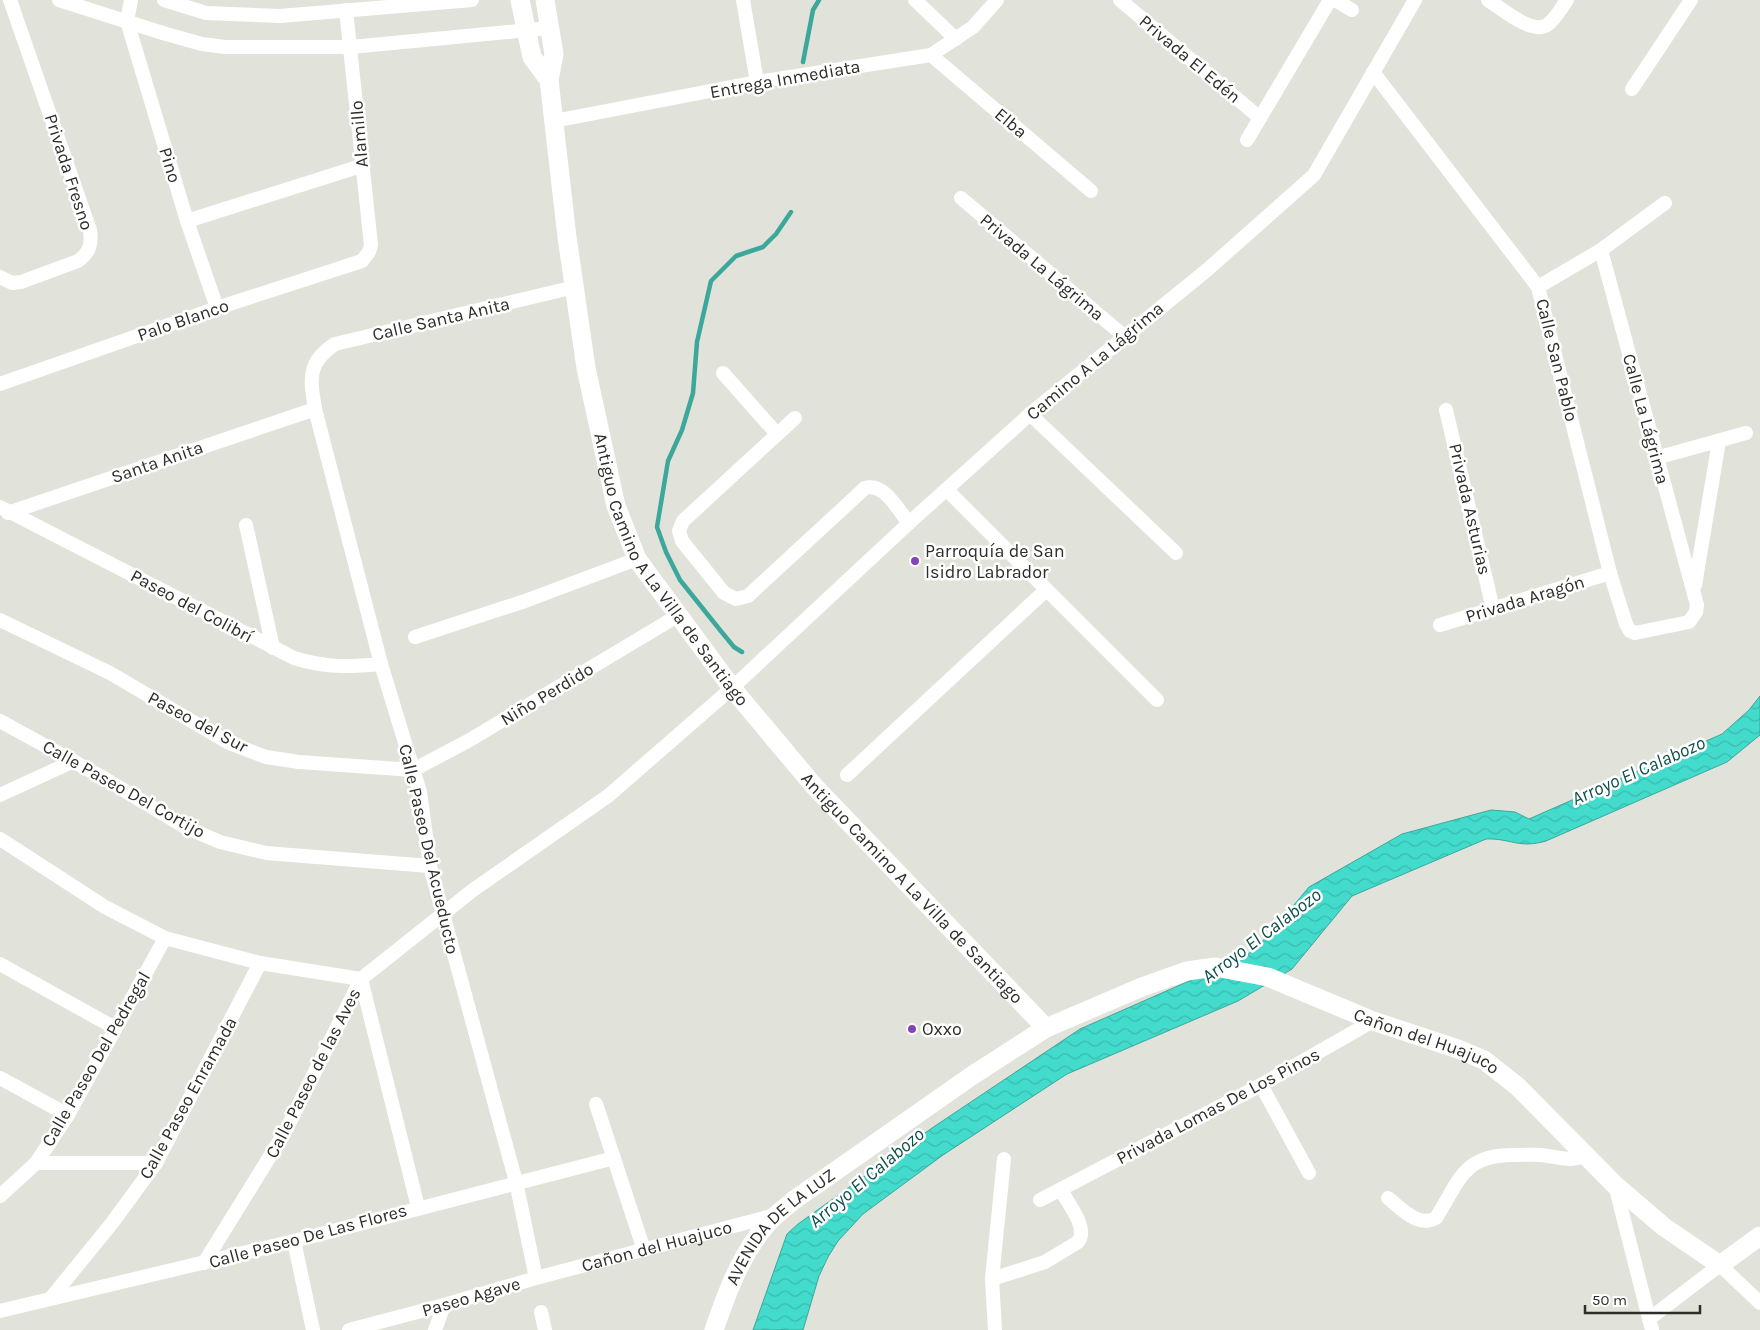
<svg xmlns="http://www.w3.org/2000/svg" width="1760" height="1330" viewBox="0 0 1760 1330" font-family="Karla,sans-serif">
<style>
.water{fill:url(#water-waves);stroke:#3ca79b}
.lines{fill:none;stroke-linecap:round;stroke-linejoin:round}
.stream{stroke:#3ca79b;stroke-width:4.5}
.street{stroke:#fff;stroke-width:14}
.secondary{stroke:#fff;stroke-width:19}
.poi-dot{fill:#8643b8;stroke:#fff;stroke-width:2}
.labels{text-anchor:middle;stroke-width:5;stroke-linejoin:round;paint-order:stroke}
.street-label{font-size:18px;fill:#2d2d2a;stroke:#fff}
.poi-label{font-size:18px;fill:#2d2d2a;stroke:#fff;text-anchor:start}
.water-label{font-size:19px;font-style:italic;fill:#0e4f49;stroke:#fff}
</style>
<defs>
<pattern id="water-waves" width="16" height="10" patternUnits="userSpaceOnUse" patternTransform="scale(1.25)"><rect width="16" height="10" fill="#42dbcc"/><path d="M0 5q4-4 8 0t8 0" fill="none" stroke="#3abcaf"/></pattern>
</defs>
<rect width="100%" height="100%" fill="#e1e3da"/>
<path class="water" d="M 1760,696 L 1760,735 L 1727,762 L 1546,841 C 1519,849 1510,838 1486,839 L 1352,896 L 1292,969 L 1238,1001 L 1067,1074 L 943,1155 L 863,1214 L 838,1241 L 828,1257 L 819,1276 L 803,1330 L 753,1330 L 787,1234 L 798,1224 L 932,1128 L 1080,1029 L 1246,956 L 1268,936 L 1309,887 L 1402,834 L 1491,810 L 1515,812 L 1529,819 L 1722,734 L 1749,710 Z"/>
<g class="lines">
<path class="stream" d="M 803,62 L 813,10 L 819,0
M 742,652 L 734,647 L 720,630 L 680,580 L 666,552 L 657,527 L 668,461 L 682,430 L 693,393 L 697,342 L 711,281 L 736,256 L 763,247 L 776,234 L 791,212"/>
<g class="street">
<path d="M 59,0 L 166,34 L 202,44 L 225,47 L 351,47 L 550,28"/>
<path d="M 131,0 L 127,21 L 187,221 L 217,308"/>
<path d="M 164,0 L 206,13 L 280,16 L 472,0"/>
<path d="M 743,0 L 757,82"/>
<path d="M 915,0 L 956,39"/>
<path d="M 1120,0 L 1260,118"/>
<path d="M 1335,0 L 1352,10"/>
<path d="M 1488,0 C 1501,8 1532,35 1547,25 C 1556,19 1561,8 1567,0"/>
<path d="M 931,55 L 1091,191"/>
<path d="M 1373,72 L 1538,287 L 1610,573 L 1626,624 L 1630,631 L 1635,633 L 1689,622 L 1696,612 L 1697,605 L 1601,250"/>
<path d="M 1632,89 L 1691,0"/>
<path d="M 554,121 L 757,82 L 931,55 L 973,27 L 997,0"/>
<path d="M 1247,140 L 1330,0"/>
<path d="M 961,198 L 1124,336"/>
<path d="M 187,221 L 361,166"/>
<path d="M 0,277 L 12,283 L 21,282 L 78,261 C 90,252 92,244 90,230 L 10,0"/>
<path d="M 1538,287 L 1601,250 L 1665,203"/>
<path d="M 723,373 L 777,434"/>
<path d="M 0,384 L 217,308 L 362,261 L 369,252 L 371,245 L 346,10"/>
<path d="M 1446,410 L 1493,609"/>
<path d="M 1030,414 L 1176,553"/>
<path d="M 795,418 L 683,521 L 679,531 L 682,541 L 724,593 L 736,599 L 748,596 L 865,488 C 884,482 898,510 909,523"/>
<path d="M 1656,458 L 1746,433"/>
<path d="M 947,490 L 1157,700"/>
<path d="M 0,507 L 294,658 C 326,668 348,667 381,664"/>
<path d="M 8,513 L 315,409"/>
<path d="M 246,525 L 273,648"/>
<path d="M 1695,585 L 1719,441"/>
<path d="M 0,620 L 110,673 L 229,743 L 266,757 L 299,762 L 413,770 L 468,741 L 679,615"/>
<path d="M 1440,625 L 1610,573"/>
<path d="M 415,637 L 525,601 L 637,559"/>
<path d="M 0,721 L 102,777 L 185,827 L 220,842 L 266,853 L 430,866"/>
<path d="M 847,775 L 1046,590"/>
<path d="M 0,795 L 74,761"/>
<path d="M 0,839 L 105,907 L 165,938 L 260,963 L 361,979 L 473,890 L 608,796 L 732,688 L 909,523 L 1030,414 L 1207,270 L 1314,175 L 1415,0"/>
<path d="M 0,964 L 115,1028"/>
<path d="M 361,979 L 418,1207"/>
<path d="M 0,1078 L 68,1115"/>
<path d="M 1261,1085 L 1309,1173"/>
<path d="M 596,1104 L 644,1250"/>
<path d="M 36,1163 L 156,1163"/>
<path d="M 1615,1185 L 1652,1330"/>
<path d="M 0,1196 L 36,1163 L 68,1115 L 165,938"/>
<path d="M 1388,1198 C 1402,1209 1418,1228 1436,1218 C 1460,1180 1463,1155 1513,1155 C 1525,1155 1537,1154 1548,1156 C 1562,1158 1573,1162 1585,1155"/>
<path d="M 1040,1200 L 1261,1085 L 1373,1021"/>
<path d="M 294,1241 L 313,1330"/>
<path d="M 204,1263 L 285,1132 L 361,979"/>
<path d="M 536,1278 L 516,1182 L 430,866 L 420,792 L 381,664 L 315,409 C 310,379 307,362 335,344 L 575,287"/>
<path d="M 992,1279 L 1045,1262 L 1078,1242 C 1089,1228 1068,1204 1061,1190"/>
<path d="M 51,1298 L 112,1223 L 156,1163 L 260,963"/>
<path d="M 0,1311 L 294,1241 L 614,1158"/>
<path d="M 541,1312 L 545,1330"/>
<path d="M 1649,1319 L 1720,1265 L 1760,1303"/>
<path id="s1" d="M 349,1330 L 444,1305 L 536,1278 L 775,1215"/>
<path d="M 435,1330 L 444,1305"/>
<path d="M 995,1330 L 992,1279 L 1004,1159"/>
</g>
<g class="secondary">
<path id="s2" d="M 520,0 L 532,57 L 549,80 L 567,237 L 586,368 L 616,506 L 637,559 L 732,688 L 814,786 L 1046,1028"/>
<path d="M 545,0 L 554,54 L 549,80"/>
<path id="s3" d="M 714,1330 C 727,1292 741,1254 767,1224 C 775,1215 785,1208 794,1200 L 973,1075 L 1046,1028 L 1142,987 L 1187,971 L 1215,967 L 1268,977 L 1373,1021 L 1458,1049 L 1484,1060 L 1517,1086 L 1615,1185 L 1664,1227 L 1720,1265 L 1760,1236"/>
</g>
</g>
<g class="poi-dot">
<circle cx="915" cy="561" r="5"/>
<circle cx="912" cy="1029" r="5"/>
</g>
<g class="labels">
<g class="street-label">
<text transform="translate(1190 59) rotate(40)" y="6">Privada El Edén</text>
<text transform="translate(785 79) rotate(-10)" y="6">Entrega Inmediata</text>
<text transform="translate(1011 123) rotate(40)" y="6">Elba</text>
<text transform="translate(359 134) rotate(-95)" y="6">Alamillo</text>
<text transform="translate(170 165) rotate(73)" y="6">Pino</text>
<text transform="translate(69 172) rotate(72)" y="6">Privada Fresno</text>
<text transform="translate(1042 267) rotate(40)" y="6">Privada La Lágrima</text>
<text transform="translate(441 319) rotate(-13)" y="6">Calle Santa Anita</text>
<text transform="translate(183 320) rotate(-19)" y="6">Palo Blanco</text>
<text transform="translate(1557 360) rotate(76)" y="6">Calle San Pablo</text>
<text transform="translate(1095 361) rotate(-40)" y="6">Camino A La Lágrima</text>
<text transform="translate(1646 419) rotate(75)" y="6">Calle La Lágrima</text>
<text transform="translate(157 462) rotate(-19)" y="6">Santa Anita</text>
<text transform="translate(1470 509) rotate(77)" y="6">Privada Asturias</text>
<text dy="6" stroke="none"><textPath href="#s2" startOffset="600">Antiguo Camino A La Villa de Santiago</textPath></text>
<text transform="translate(1525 599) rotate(-17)" y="6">Privada Aragón</text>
<text transform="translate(192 606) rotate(28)" y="6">Paseo del Colibrí</text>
<text transform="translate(547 694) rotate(-31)" y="6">Niño Perdido</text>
<text transform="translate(198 722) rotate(28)" y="6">Paseo del Sur</text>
<text transform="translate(124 789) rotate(29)" y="6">Calle Paseo Del Cortijo</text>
<text transform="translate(429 849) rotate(77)" y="6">Calle Paseo Del Acueducto</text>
<text dy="6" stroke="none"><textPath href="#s2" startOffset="1005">Antiguo Camino A La Villa de Santiago</textPath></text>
<text dy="6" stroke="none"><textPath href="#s3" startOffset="866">Cañon del Huajuco</textPath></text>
<text transform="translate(96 1059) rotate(-60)" y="6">Calle Paseo Del Pedregal</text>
<text transform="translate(313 1073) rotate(-63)" y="6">Calle Paseo de las Aves</text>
<text transform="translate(188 1098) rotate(-61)" y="6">Calle Paseo Enramada</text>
<text transform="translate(1218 1106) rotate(-28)" y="6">Privada Lomas De Los Pinos</text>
<text dy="6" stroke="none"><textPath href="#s3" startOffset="126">AVENIDA DE LA LUZ</textPath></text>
<text transform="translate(308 1236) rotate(-15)" y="6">Calle Paseo De Las Flores</text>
<text dy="6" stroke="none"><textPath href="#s1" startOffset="319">Cañon del Huajuco</textPath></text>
<text transform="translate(471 1297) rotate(-16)" y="6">Paseo Agave</text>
</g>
<g class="poi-label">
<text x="925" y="557">Parroquía de San<tspan x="925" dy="21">Isidro Labrador</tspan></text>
<text x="922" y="1035">Oxxo</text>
</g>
<g class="water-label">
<text transform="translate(1638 770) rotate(-24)" y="7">Arroyo El Calabozo</text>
<text transform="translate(1261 935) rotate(-37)" y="7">Arroyo El Calabozo</text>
<text transform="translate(866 1177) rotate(-40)" y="7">Arroyo El Calabozo</text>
</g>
</g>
<path d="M1585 1305v8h115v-8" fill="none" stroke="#2d2d2a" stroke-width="2.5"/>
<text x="1592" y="1305" font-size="15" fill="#2d2d2a" stroke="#ffffff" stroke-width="4" paint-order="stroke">50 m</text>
</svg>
